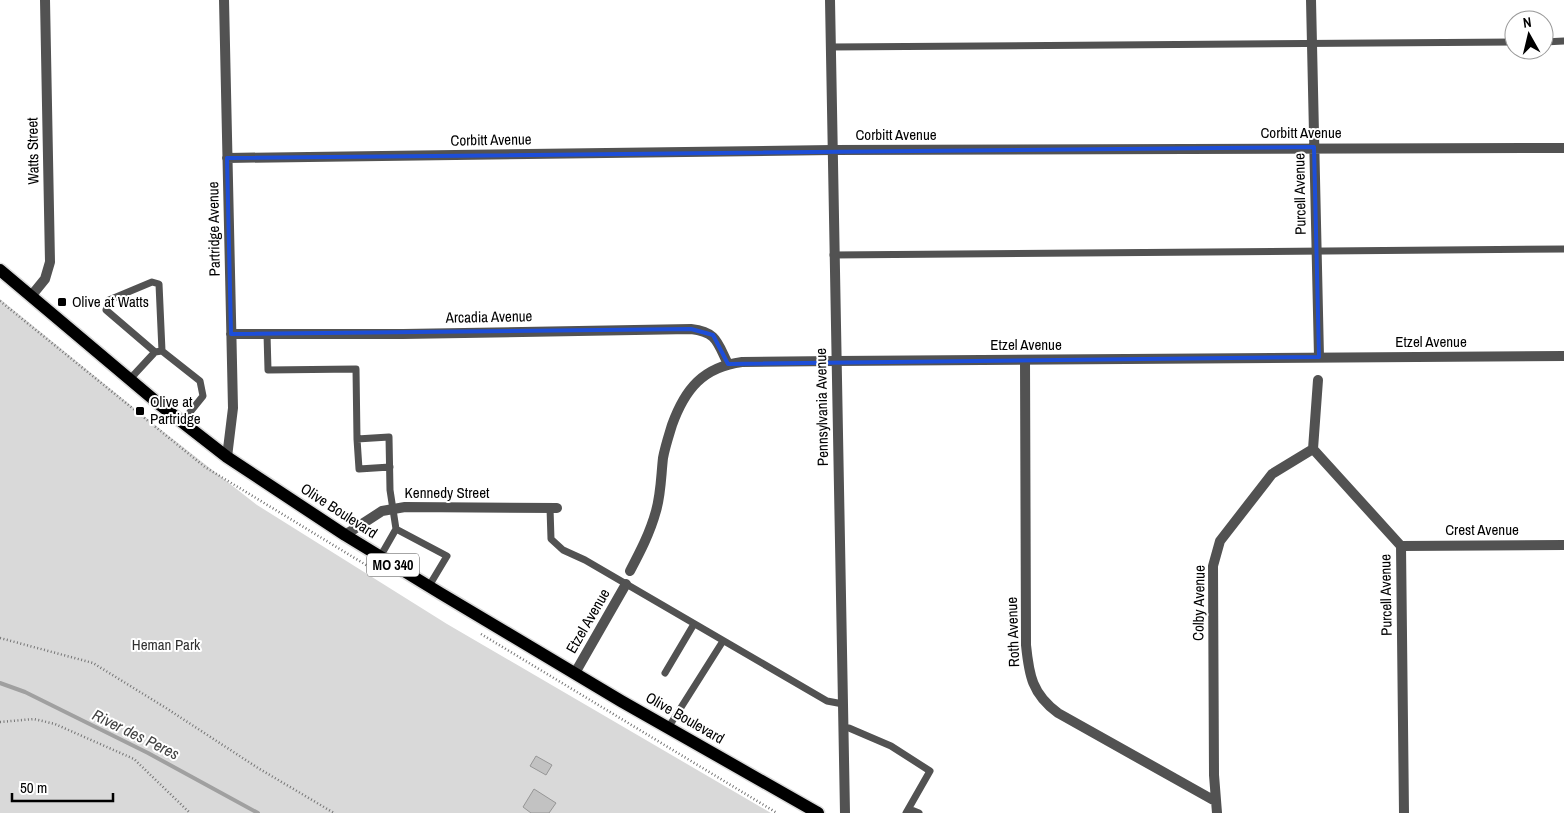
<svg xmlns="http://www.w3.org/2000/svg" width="1564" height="813" viewBox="0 0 1564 813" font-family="'Archivo Narrow',sans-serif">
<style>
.green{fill:#d9d9d9}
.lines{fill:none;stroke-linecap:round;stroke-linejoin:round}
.stream{stroke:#a0a0a0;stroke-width:4}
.building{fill:#c2c2c2;stroke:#969696}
.primary-casing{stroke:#dbdbdb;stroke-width:15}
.path{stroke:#747474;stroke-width:2.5;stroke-dasharray:1 2.5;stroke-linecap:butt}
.service{stroke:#525252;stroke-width:7}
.minor{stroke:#525252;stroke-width:10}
.tertiary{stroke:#525252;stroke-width:10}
.primary{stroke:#000;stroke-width:12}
.marked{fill:none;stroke:#1d4ed8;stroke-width:4;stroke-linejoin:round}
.poi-dot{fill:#000;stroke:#fff;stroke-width:2}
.labels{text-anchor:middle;stroke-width:4;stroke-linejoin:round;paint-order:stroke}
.shield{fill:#fff;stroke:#4c4c4c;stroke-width:1}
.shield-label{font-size:14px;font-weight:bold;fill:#000}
.street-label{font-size:15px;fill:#000;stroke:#fff}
.poi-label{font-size:15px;fill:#000;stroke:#fff;text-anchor:start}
.park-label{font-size:15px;fill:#303030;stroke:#fff}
.water-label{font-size:16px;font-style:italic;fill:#414141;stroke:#fff}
</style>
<rect width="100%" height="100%" fill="#fff"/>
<path class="green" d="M 0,299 L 155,425 L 257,505 L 447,624 L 771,813 L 0,813 Z"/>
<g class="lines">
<path class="stream" d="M 0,683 L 25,692 L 148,753 L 258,813"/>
</g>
<path class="building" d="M 536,756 L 552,765 L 546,775 L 530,766 Z
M 534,789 L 556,803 L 549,813 L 531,813 L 523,807 Z"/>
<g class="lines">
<defs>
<path id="primary" d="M 0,270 L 159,404 L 227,457 L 345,535 L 440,593 L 621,701 L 818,813"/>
</defs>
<use href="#primary" class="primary-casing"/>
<path class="path" d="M 0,301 L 205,467 L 371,568
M 481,634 L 777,813
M 0,638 L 93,663 L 166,708 L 258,768 L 334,813
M 0,722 L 34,719 L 55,724 L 134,759 L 190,813"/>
<path class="service" d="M 1544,42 L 1564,41
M 831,47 L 1514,42
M 833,255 L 1564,249
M 267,334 L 268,370 L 356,369 L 357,439 L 389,437 L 390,490 L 396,529 L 380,557
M 155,352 L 106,310 L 109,300 L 152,282 L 159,284 L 162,351
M 130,379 L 155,352 L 162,351 L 200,381 L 203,396 L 182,422
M 357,439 L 359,469 L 390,467
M 550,508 L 551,539 L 563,550 L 585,560 L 827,701 L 843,704
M 396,529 L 447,556 L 429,586
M 665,673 L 694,624
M 668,728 L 723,641
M 843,728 L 849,728 L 891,746 L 930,771 L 906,813
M 909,809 L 919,813"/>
<path class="minor" d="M 224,0 L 233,408 L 227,457
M 1311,0 L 1319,357
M 227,158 L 832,150 L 1564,148
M 32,295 L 45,279 L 50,262 L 45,0
M 231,334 L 403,334 L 691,329 C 717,332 717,342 728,364
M 1025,360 L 1026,645 C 1029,675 1032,694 1058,713 L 1215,801
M 1318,380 L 1313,449 L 1401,546 L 1404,813
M 345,535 L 382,511 L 405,507 L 557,508
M 1401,546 L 1564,545
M 630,571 C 640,552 650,533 656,511 C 661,494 661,476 663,458 C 665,447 669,435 672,425 C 685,389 703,367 742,362 L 836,361
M 575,673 L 626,584
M 1217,813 L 1214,775 L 1213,566 L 1220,541 L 1272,474 L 1313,449"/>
<path class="tertiary" d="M 830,0 L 845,813
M 836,361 L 1564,356"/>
<use href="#primary" class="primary"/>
</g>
<path class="marked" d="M 1314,147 L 1319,357 L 728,364 L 713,335 L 691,329 L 231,334 L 227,158 Z"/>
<g class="poi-dot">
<rect x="57" y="297" width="10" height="10" rx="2.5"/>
<rect x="135" y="406" width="10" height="10" rx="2.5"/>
</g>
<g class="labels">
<rect class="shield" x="367" y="553.5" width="52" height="23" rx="4"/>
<g class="shield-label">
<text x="393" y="570">MO 340</text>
</g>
<g class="street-label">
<text x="1301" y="138">Corbitt Avenue</text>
<text x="896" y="140">Corbitt Avenue</text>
<text transform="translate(491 140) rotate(-1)" y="5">Corbitt Avenue</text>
<text transform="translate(33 151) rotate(-91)" y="5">Watts Street</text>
<text transform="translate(1300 194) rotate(-91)" y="5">Purcell Avenue</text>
<text transform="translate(214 229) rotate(-91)" y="5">Partridge Avenue</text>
<text transform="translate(489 317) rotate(-1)" y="5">Arcadia Avenue</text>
<text x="1431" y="347">Etzel Avenue</text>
<text x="1026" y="350">Etzel Avenue</text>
<text transform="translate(822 407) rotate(-91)" y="5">Pennsylvania Avenue</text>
<text x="447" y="498">Kennedy Street</text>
<text transform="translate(339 511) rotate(33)" y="5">Olive Boulevard</text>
<text x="1482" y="535">Crest Avenue</text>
<text transform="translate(1386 595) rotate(-91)" y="5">Purcell Avenue</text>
<text transform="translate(1199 603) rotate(-89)" y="5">Colby Avenue</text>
<text transform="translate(588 621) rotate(-60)" y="5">Etzel Avenue</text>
<text transform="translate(1013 632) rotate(-92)" y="5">Roth Avenue</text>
<text transform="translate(685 718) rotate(30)" y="5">Olive Boulevard</text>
</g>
<g class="poi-label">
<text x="72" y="307">Olive at Watts</text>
<text x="150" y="407">Olive at<tspan x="150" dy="17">Partridge</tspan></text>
</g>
<g class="park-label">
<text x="166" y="650">Heman Park</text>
</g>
<g class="water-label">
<text transform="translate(136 734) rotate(26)" y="6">River des Peres</text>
</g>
</g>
<g transform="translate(1529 35) rotate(352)"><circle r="24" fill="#ffffff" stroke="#999999"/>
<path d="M0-4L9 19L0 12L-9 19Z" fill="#000000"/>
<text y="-8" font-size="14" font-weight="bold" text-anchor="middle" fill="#000000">N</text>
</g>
<path d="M12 793v8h101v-8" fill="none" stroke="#000000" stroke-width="2.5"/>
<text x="20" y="793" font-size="15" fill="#000000" stroke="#ffffff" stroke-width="4" paint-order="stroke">50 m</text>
</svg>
